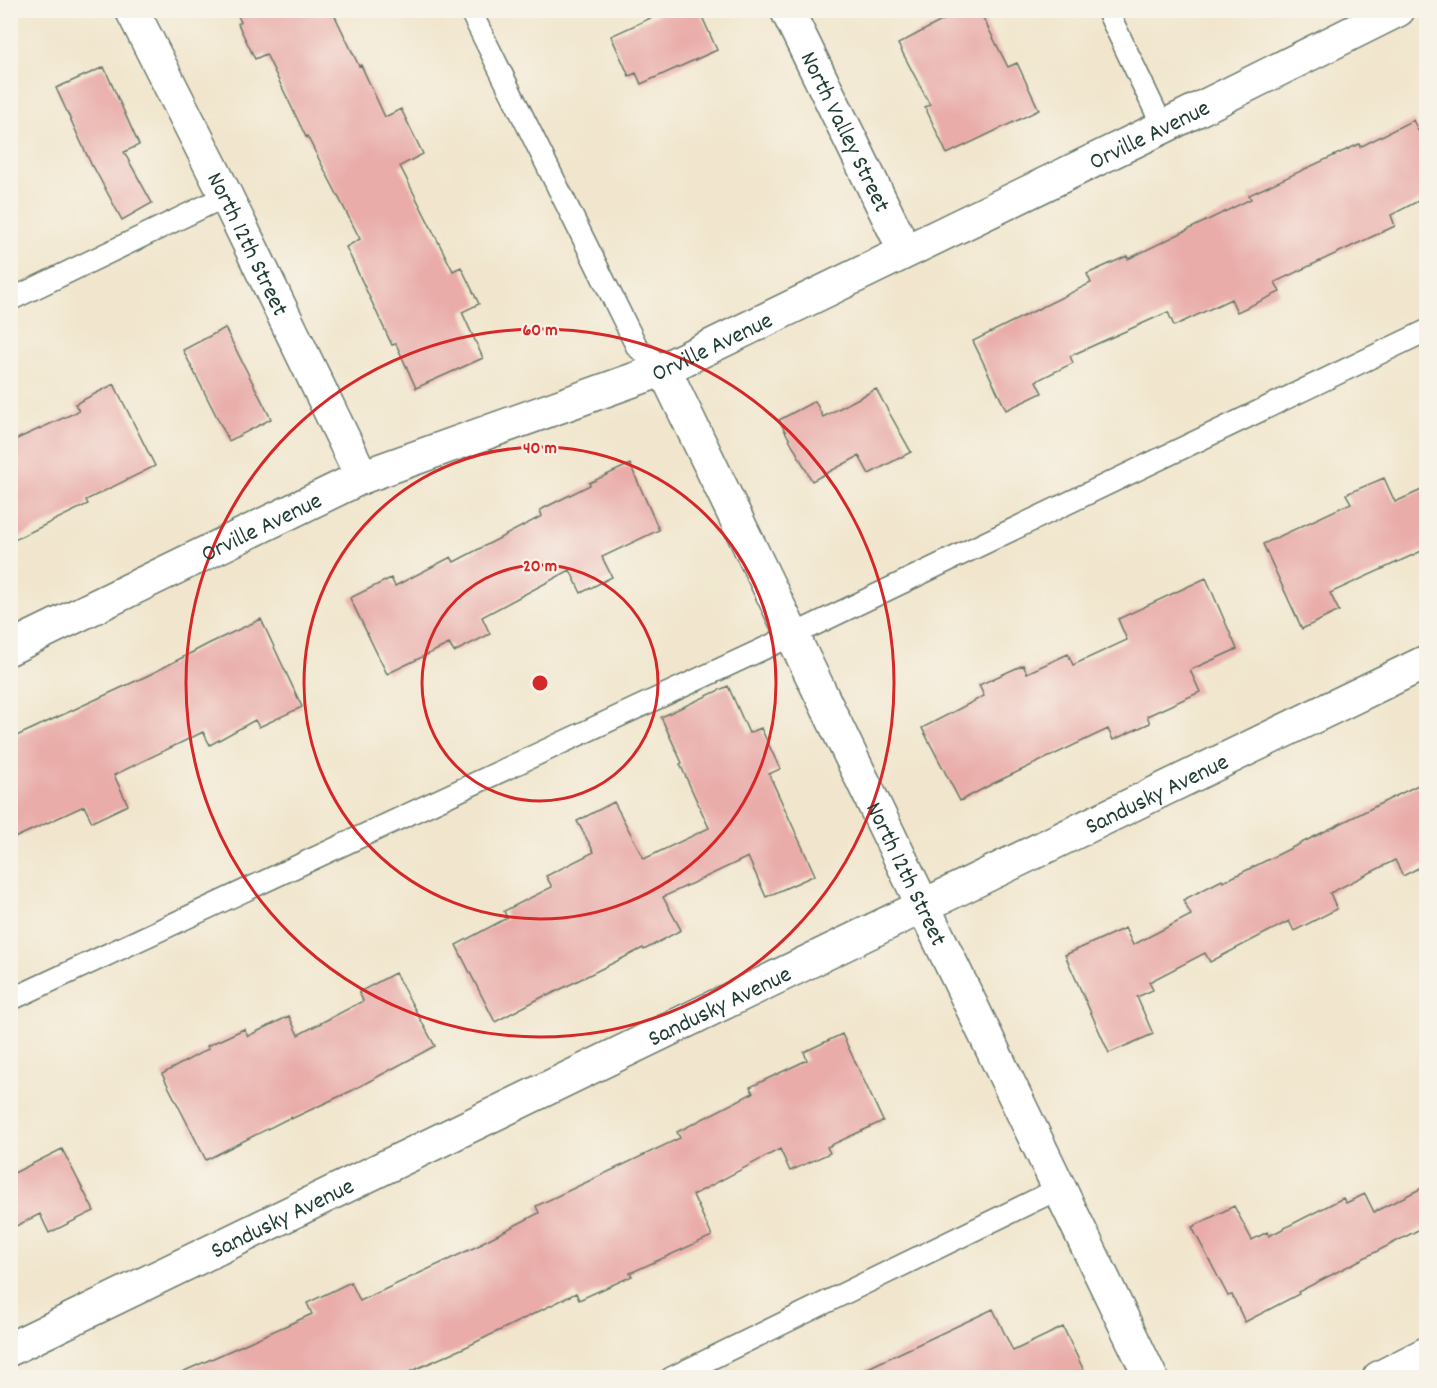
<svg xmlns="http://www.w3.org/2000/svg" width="1437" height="1388" viewBox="0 0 1437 1388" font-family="Dekko,sans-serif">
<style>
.building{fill:#e9aca9}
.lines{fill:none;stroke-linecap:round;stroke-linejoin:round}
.service-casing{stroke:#68786a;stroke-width:24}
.minor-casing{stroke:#68786a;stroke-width:36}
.service{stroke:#fff;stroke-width:21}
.minor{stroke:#fff;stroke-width:33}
.ring{fill:none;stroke:#d62828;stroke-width:3}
.labels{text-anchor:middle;stroke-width:4.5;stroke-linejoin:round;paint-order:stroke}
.street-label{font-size:24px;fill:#1f3d34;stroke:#f7f3e8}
.centre{fill:#d62828;stroke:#f7f3e8;stroke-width:3}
.ring-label{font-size:18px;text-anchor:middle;font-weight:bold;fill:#d62828;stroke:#f7f3e8;stroke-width:4.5;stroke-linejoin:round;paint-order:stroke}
</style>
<rect width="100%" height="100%" fill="#f7f3e8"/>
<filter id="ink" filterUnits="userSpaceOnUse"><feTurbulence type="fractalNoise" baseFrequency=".0167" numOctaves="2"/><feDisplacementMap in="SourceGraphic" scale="12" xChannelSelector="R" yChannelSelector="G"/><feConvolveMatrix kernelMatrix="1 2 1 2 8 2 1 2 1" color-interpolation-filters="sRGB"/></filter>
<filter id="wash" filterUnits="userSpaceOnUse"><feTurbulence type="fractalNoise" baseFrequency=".008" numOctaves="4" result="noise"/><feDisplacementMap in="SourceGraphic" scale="24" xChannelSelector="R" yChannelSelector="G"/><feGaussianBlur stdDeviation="1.35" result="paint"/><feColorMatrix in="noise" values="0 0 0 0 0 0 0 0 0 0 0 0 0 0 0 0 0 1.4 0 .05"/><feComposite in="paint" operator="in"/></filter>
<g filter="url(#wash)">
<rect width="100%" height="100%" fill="#f1e6cd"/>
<g id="blocks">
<path class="building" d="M 235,10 L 332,10 L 359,66 L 361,65 L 385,117 L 401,109 L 423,154 L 400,166 L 453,271 L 461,267 L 479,304 L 462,312 L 483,358 L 416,388 L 396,344 L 392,345 L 346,247 L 360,239 L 307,136 L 306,137 L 266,54 L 255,59 L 238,24 L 241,22 Z
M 668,10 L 699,10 L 717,50 L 641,84 L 636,73 L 629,76 L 611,36 Z
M 962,10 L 979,10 L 1008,67 L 1017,63 L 1039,110 L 947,154 L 925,107 L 930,105 L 898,44 Z
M 104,67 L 139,145 L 124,152 L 152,203 L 122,220 L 93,166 L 92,166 L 56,88 Z
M 1413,120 L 1426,146 L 1426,197 L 1391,215 L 1395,226 L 1275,282 L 1280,292 L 1237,312 L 1231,299 L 1174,326 L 1168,312 L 1070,356 L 1073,363 L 1036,381 L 1042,393 L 1006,410 L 973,341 L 1091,283 L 1087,274 L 1127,256 L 1128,259 L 1251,199 L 1249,195 L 1359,144 L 1360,147 Z
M 225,328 L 271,419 L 229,441 L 183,350 Z
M 114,384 L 155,466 L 86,500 L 88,504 L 10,542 L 10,442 L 79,411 L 75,404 Z
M 876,389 L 911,452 L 869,474 L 859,456 L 812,481 L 779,420 L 815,401 L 823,417 Z
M 630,464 L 659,530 L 602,557 L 612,577 L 581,593 L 570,570 L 482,617 L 490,634 L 454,652 L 449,644 L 387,674 L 350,598 L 391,578 L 395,586 L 451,557 L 454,562 L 542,516 L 540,510 L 590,485 L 589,483 Z
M 1384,478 L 1395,502 L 1426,488 L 1426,549 L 1330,593 L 1339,611 L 1302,629 L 1263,544 L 1351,503 L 1346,494 Z
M 1206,578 L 1237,649 L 1190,670 L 1200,692 L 1147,716 L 1150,723 L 1113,740 L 1108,729 L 994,783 L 960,801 L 922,728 L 984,696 L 979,685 L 1023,665 L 1027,673 L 1068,654 L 1073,665 L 1127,640 L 1118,619 Z
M 261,619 L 302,707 L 259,727 L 255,720 L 210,745 L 203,732 L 114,775 L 128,805 L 92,822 L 84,806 L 10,840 L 10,739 L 151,674 L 210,643 Z
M 728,686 L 749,733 L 761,728 L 780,769 L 769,774 L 815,875 L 766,897 L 748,857 L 663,897 L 681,930 L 644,950 L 643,948 L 547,996 L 546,995 L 495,1022 L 456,945 L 507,918 L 504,911 L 552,887 L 546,876 L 594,852 L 577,821 L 614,802 L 644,859 L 709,828 L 680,764 L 682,763 L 661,717 Z
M 1426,781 L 1426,864 L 1403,876 L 1395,860 L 1330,893 L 1337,909 L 1294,931 L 1289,921 L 1210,962 L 1205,953 L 1149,982 L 1153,990 L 1137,997 L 1153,1034 L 1109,1053 L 1065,955 L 1125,928 L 1133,945 L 1191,915 L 1183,900 L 1222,880 L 1223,882 Z
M 395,973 L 435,1046 L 351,1091 L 291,1119 L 291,1117 L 206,1160 L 162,1074 L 208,1049 L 207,1046 L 244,1029 L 248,1036 L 289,1016 L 298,1035 L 363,1001 L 359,992 Z
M 842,1034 L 883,1121 L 827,1147 L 830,1153 L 790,1171 L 780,1149 L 693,1195 L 712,1236 L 630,1273 L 632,1276 L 579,1300 L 576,1293 L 468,1346 L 398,1377 L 171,1377 L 312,1314 L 307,1303 L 351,1282 L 360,1301 L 482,1244 L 481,1243 L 539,1213 L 536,1206 L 680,1138 L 677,1132 L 753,1093 L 750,1087 L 807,1060 L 804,1052 Z
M 62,1149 L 94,1211 L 49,1233 L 40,1214 L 10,1229 L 10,1175 Z
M 1426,1186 L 1426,1226 L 1298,1292 L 1299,1294 L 1245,1322 L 1232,1295 L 1228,1296 L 1192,1227 L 1234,1206 L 1252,1240 L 1267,1232 L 1269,1236 L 1343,1198 L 1346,1203 L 1365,1194 L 1374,1212 Z
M 993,1309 L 1013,1351 L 1063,1327 L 1087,1377 L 849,1377 Z"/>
</g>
</g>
<g filter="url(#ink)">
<use href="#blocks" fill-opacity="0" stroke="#68786a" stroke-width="1.5"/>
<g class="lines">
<defs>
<path id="service" d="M 470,10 L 637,347 L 664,369
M 1107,10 L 1163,127
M 10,300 L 226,196
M 10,1000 L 793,635 L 1426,331
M 671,1378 L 1060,1188"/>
<g id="minor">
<path id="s1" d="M 132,10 L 226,196 L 362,477"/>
<path id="s2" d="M 787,10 L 905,251"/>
<path id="s3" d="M 664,369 L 1151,1378"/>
<path id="s4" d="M 10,648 L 362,477 L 664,369 L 1163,127 L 1398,10"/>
<path id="s5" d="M 10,1349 L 1426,662"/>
<path d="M 1379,1378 L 1426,1354"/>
</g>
</defs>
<use href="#service" class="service-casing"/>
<use href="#minor" class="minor-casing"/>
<use href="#service" class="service"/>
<use href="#minor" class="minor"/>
</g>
</g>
<g class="ring">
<circle cx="540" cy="683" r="118"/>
<circle cx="540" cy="683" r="236"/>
<circle cx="540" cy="683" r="354"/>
</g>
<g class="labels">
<g class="street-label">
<text dy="8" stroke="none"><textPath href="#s2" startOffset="135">North Valley Street</textPath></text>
<text dy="8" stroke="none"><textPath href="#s4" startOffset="1251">Orville Avenue</textPath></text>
<text dy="8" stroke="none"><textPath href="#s1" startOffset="261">North 12th Street</textPath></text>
<text dy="8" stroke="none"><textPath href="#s4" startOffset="765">Orville Avenue</textPath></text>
<text dy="8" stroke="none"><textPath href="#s4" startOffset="279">Orville Avenue</textPath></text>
<text dy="8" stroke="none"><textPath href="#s5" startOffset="1274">Sandusky Avenue</textPath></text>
<text dy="8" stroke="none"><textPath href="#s3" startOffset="560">North 12th Street</textPath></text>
<text dy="8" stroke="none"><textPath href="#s5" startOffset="788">Sandusky Avenue</textPath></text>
<text dy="8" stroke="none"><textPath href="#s5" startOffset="302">Sandusky Avenue</textPath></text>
</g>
</g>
<circle cx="540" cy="683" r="9" class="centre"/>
<g class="ring-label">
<text x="540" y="335">60 m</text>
<text x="540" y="453">40 m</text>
<text x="540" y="571">20 m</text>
</g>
<rect width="1437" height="1388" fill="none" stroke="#f7f3e8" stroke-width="36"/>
</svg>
